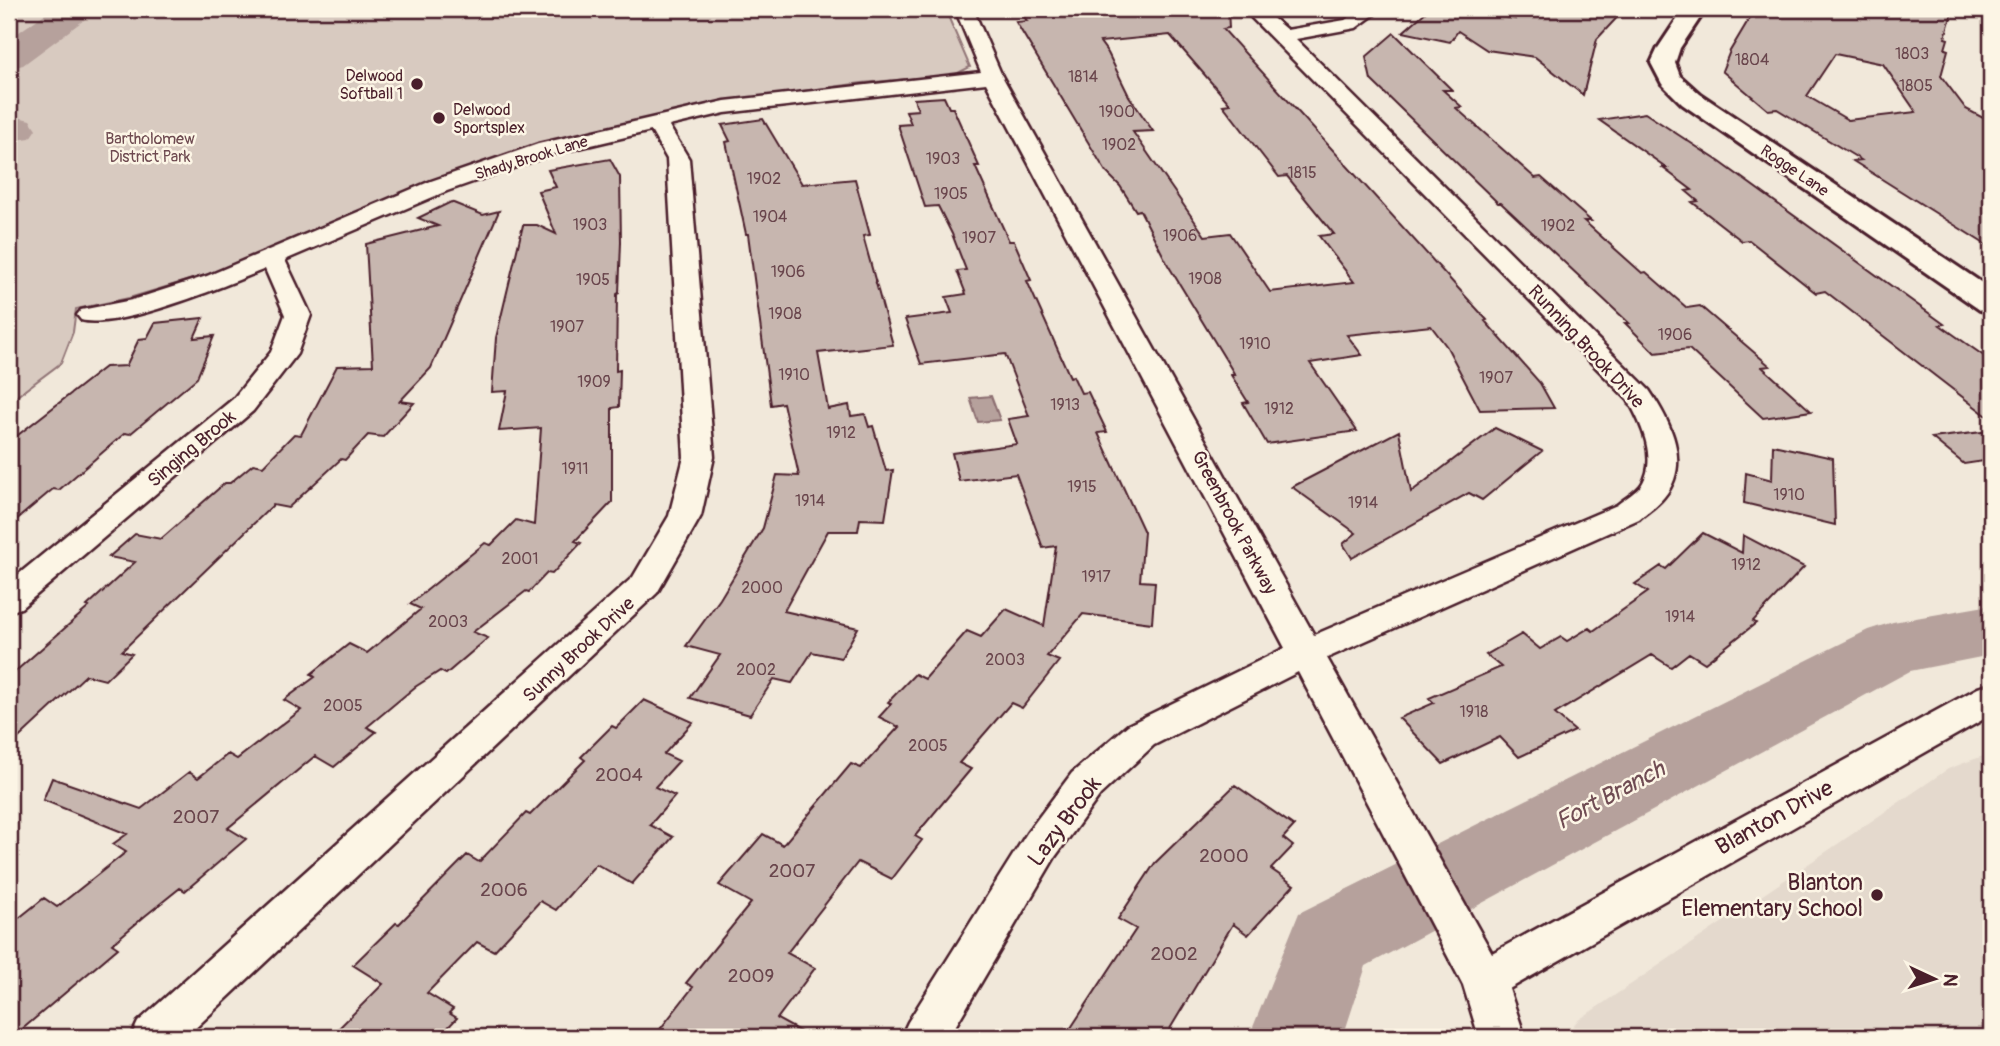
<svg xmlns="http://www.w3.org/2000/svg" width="2000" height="1046" viewBox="0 0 2000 1046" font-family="Pangolin,sans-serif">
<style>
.built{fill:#e4d9cd}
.green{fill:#d8cac0;stroke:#917476;stroke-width:2}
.water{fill:#b6a19c;stroke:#8b6d6f;stroke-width:2}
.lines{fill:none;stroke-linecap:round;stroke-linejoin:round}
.river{fill:#b6a19c;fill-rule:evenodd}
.building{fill:#c7b6af;stroke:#4a1f2b;stroke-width:2;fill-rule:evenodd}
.minor-casing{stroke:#4a1f2b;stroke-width:5}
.tertiary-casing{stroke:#4a1f2b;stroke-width:6}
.minor{fill:#fcf5e5;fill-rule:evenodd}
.tertiary{fill:#fcf5e5;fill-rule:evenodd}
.poi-dot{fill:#4a1f2b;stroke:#fcf5e5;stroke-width:2.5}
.labels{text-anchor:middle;stroke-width:5;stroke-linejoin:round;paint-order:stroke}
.number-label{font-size:16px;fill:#69454c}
.far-poi-label{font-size:16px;fill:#4a1f2b;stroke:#fcf5e5;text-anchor:end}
.far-park-label{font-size:16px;fill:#6e4a50;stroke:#fcf5e5}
.far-street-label{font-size:16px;fill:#4a1f2b;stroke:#fcf5e5}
.street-label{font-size:19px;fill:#4a1f2b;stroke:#fcf5e5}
.near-number-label{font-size:19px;fill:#69454c}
.near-street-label{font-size:23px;fill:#4a1f2b;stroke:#fcf5e5}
.near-poi-label{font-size:23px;fill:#4a1f2b;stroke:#fcf5e5;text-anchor:end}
.near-water-label{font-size:24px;font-style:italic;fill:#704c53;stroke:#fcf5e5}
</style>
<rect width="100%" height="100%" fill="#f1e8da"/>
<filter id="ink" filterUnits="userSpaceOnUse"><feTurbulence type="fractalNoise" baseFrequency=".0143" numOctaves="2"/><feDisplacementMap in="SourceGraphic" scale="14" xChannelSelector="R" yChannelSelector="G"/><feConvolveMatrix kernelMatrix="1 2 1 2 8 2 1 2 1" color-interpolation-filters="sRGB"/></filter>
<g filter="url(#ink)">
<path class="built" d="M 1991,753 L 1991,1037 L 1564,1037 L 1577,1021 L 1948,769 Z"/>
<path class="green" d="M 9,9 L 945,9 L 970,67 L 954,75 L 862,83 L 728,101 L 554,141 L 381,202 L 226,269 L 129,298 L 76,309 L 73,332 L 61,363 L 9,402 Z"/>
<path class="water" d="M 991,396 L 1000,420 L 978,422 L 970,398 Z"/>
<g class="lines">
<path class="river" d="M 52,9 L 93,9 L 88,17 L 23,65 L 9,69 L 9,39 Z
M 9,115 L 30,120 L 36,129 L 30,138 L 9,141 Z
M 1991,605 L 1991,655 L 1910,671 L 1366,966 L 1343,1037 L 1249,1037 L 1299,913 L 1868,630 L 1893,622 Z"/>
</g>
<path class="building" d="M 1027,9 L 1228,9 L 1229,28 L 1223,29 L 1487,320 L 1485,321 L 1540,383 L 1554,408 L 1480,410 L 1447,347 L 1431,326 L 1347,335 L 1362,355 L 1310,363 L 1357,431 L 1267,444 L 1243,403 L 1248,402 L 1231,375 L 1235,375 L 1168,265 L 1140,210 L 1136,211 L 1120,186 L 1106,172 L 1016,22 L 1027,21 L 1021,12 L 1029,11 ZM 1170,35 L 1230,104 L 1223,105 L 1279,177 L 1287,176 L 1334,234 L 1319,236 L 1354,282 L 1270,292 L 1230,233 L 1205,236 L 1133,132 L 1153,131 L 1129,96 L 1108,53 L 1100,42 Z
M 1425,9 L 1475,9 L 1473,11 L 1515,19 L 1516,9 L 1625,9 L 1597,39 L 1583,95 L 1535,57 L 1487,50 L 1458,31 L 1450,42 L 1403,32 L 1428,10 Z
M 1755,9 L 1953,9 L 1945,38 L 1948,39 L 1945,49 L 1948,50 L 1941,76 L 1966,109 L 1991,122 L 1991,248 L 1853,161 L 1861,160 L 1777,109 L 1768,110 L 1722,71 L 1730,51 ZM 1835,54 L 1883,64 L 1916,112 L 1848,120 L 1807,96 Z
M 1394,33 L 1452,90 L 1443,90 L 1462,107 L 1456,108 L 1535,178 L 1541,177 L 1591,221 L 1584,221 L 1642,273 L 1646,272 L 1687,308 L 1700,306 L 1770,366 L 1762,367 L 1811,411 L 1763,418 L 1689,349 L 1655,353 L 1625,323 L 1629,323 L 1501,203 L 1498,203 L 1371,80 L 1366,57 Z
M 944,97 L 949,108 L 953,108 L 979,166 L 975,166 L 1009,241 L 1014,241 L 1031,280 L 1027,281 L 1070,377 L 1073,376 L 1081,393 L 1088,392 L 1107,432 L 1098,433 L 1144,532 L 1140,581 L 1155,582 L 1152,623 L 1083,614 L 1047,656 L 1059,661 L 1022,708 L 1011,703 L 959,763 L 971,769 L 915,836 L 922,840 L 892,879 L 858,862 L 787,953 L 815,968 L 777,1019 L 810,1037 L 654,1037 L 693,987 L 686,983 L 751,903 L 719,885 L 763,834 L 783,845 L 851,764 L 861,768 L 899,727 L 879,717 L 891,704 L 888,702 L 915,674 L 925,679 L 967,631 L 981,637 L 1006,609 L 1044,626 L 1056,546 L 1043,548 L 1016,474 L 959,481 L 952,453 L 1017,444 L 1008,419 L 1029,416 L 1005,354 L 921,364 L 905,319 L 952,313 L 946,297 L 966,294 L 957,271 L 966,270 L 952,234 L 938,206 L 925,207 L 898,125 L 911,124 L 906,111 L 918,110 L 914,99 Z
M 1645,113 L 1720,162 L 1944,324 L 1940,325 L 1991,361 L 1991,419 L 1825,291 L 1816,293 L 1749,240 L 1742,241 L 1692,202 L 1698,201 L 1686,191 L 1692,190 L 1663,168 L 1667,168 L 1599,120 Z
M 763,119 L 802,184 L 855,179 L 870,235 L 863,236 L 893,345 L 818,353 L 828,409 L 849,405 L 851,416 L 865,414 L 869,427 L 873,426 L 886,471 L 893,470 L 885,520 L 860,519 L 858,531 L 828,531 L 784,611 L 858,628 L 841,658 L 812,652 L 792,683 L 774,679 L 750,715 L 690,698 L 720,655 L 686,646 L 720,599 L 763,528 L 777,475 L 799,476 L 783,403 L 771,405 L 748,234 L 746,234 L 726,142 L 730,141 L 722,125 Z
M 610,159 L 620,177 L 621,242 L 619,293 L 617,294 L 616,371 L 620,370 L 619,407 L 612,408 L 612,502 L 575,541 L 581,543 L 552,574 L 547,573 L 529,592 L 526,591 L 473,632 L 488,638 L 446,674 L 440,671 L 415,687 L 367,727 L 376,732 L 334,767 L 315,756 L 228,828 L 246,839 L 185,891 L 180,888 L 145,916 L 112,944 L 118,948 L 13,1037 L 9,1037 L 9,926 L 44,898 L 57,907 L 126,852 L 113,844 L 127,834 L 43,800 L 52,778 L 141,809 L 189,772 L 198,778 L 228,754 L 237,759 L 301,710 L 284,700 L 315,677 L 311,674 L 349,644 L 367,653 L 421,609 L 410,604 L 485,543 L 491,545 L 516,520 L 534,525 L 541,428 L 499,431 L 507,391 L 492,392 L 496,338 L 523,225 L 537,225 L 556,234 L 538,191 L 556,187 L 548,170 Z
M 451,202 L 483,215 L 499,211 L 431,368 L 400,401 L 414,403 L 383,437 L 368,435 L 345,460 L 341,459 L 288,508 L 273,505 L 122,651 L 132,654 L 105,680 L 86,675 L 9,747 L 9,677 L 89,607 L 87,606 L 135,562 L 109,557 L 135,534 L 161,539 L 225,483 L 230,483 L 253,464 L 263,466 L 294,434 L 301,435 L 337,366 L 373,365 L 366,244 L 438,226 L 418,218 Z
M 203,318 L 194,338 L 214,336 L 197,378 L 130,434 L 125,433 L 59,490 L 53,489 L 9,526 L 9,442 L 105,367 L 126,366 L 139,339 L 147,338 L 155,323 Z
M 1495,428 L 1542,451 L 1482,500 L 1469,493 L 1352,558 L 1343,544 L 1356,533 L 1292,487 L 1399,431 L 1411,492 Z
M 1991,431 L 1991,460 L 1964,464 L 1932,438 Z
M 1773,445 L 1833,458 L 1835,525 L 1744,503 L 1746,473 L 1772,480 Z
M 1703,533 L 1742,553 L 1743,535 L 1804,567 L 1753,621 L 1756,623 L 1705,663 L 1689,653 L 1671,667 L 1652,655 L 1555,714 L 1575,731 L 1519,757 L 1500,737 L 1443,764 L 1399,718 L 1434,703 L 1429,698 L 1501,667 L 1486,655 L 1522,634 L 1540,649 L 1561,637 L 1567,641 L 1589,628 L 1593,631 L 1648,592 L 1635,584 L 1661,566 L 1666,569 Z
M 644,700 L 693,722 L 664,754 L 679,761 L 655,787 L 675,796 L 650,825 L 673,837 L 632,884 L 596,864 L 556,910 L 540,901 L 494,951 L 477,942 L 427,993 L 453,1009 L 449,1013 L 457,1018 L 439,1037 L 330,1037 L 383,984 L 353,965 L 396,923 L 399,924 L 467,855 L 479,862 L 526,813 L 530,815 L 585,760 L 581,757 L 612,726 L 616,728 Z
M 1235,785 L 1294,826 L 1283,838 L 1293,846 L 1271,869 L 1294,885 L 1248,935 L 1233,924 L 1165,1037 L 1065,1037 L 1136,929 L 1118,919 L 1155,863 Z"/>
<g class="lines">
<defs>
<path id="minor" d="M 955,9 L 973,9 L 1002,76 L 1314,635 L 1617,505 C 1625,498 1637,492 1642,484 C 1658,458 1641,423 1628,400 L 1243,9 L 1262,9 L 1287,30 L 1345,20 L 1361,9 L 1382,9 L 1356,28 L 1296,39 L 1649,390 C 1670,421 1692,463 1664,497 C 1657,506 1647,512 1639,519 L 1327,658 L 1492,953 L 1978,688 L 1991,684 L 1991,715 L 1509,989 L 1525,1037 L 1479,1037 L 1463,985 L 1298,672 L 1154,745 L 1100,795 L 1055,857 L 949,1037 L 901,1037 L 908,1022 L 1027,833 L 1072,773 L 1128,725 L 1285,648 L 986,83 L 725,113 L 669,126 L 689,159 L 714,457 L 701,516 L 657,593 L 186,1037 L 131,1037 L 138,1022 L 633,577 L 669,516 L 684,457 L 667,159 L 651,131 L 553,154 L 447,191 L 285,260 L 311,315 L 297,354 L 253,411 L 21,608 L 9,612 L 9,582 L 233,399 L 271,352 L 285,315 L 265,269 C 227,285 118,330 81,320 L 77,315 L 81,310 L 132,300 L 207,276 L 431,181 L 538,144 L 725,101 L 981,72 Z"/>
<path id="tertiary" d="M 1684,9 L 1706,9 L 1680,48 L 1675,63 L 1680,76 L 1700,94 L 1991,289 L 1991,312 L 1980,310 L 1682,104 L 1662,84 L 1651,63 L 1658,48 Z"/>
</defs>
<use href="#minor" class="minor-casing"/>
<use href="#tertiary" class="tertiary-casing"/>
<use href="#minor" class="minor"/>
<use href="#tertiary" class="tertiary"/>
</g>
</g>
<g class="poi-dot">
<circle cx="417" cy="84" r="7"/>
<circle cx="439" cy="118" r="7"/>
<circle cx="1877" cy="895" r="7"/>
</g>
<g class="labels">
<g class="number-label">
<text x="1912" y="59">1803</text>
<text x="1752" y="65">1804</text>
<text x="1083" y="82">1814</text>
<text x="1916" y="91">1805</text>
<text x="1117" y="117">1900</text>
<text x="1119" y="150">1902</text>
<text x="943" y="164">1903</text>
<text x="1302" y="178">1815</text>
<text x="764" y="184">1902</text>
<text x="951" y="199">1905</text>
<text x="770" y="222">1904</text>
<text x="590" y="230">1903</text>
<text x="1558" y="231">1902</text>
<text x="1180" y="241">1906</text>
<text x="979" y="243">1907</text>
<text x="788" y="277">1906</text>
<text x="1205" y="284">1908</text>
<text x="593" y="285">1905</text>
<text x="785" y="319">1908</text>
<text x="567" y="332">1907</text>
<text x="1675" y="340">1906</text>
<text x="1255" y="349">1910</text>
<text x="794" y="380">1910</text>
<text x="1496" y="383">1907</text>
<text x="594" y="387">1909</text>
<text x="1065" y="410">1913</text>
<text x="1279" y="414">1912</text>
<text x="841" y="438">1912</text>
<text x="575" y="474">1911</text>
<text x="1082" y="492">1915</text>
<text x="1789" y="500">1910</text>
<text x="810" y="506">1914</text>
<text x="1363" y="508">1914</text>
<text x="520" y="564">2001</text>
<text x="1746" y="570">1912</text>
<text x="1096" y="582">1917</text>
<text x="762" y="593">2000</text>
<text x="1680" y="622">1914</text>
<text x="448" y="627">2003</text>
<text x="1005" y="665">2003</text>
<text x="756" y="675">2002</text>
<text x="343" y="711">2005</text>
<text x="1474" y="717">1918</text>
<text x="928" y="751">2005</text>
</g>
<g class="far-poi-label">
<text x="403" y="81">Delwood<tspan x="403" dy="18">Softball 1</tspan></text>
<text x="453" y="115" text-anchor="start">Delwood<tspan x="453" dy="18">Sportsplex</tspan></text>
</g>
<g class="far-park-label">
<text x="150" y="144">Bartholomew<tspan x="150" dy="18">District Park</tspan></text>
</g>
<g class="far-street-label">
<text transform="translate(531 157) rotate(-17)" y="6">Shady Brook Lane</text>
<text transform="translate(1795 170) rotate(34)" y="6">Rogge Lane</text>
</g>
<g class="street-label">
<text transform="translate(1587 346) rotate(47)" y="7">Running Brook Drive</text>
<text transform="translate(191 448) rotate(-40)" y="7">Singing Brook</text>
<text transform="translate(1235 522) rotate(62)" y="7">Greenbrook Parkway</text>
<text transform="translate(578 649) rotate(-43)" y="7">Sunny Brook Drive</text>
</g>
<g class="near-number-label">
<text x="619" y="781">2004</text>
<text x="196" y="823">2007</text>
<text x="1224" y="862">2000</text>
<text x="792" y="877">2007</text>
<text x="504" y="896">2006</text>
<text x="1174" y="960">2002</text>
<text x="751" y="982">2009</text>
</g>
<g class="near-street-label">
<text transform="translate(1774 817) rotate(-29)" y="8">Blanton Drive</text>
<text transform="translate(1064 821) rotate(-53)" y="8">Lazy Brook</text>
</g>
<g class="near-poi-label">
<text x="1863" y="890">Blanton<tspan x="1863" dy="26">Elementary School</tspan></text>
</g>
<g class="near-water-label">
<text transform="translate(1610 795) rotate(-28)" y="8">Fort Branch</text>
</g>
</g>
<rect width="2000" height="1046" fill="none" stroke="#fcf5e5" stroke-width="35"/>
<rect x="18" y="18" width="1965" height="1011" fill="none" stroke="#4a1f2b" stroke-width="2.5" filter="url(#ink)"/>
<g transform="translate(1934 979) rotate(94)" stroke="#fcf5e5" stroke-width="5" paint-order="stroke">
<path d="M0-5L12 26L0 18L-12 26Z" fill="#4a1f2b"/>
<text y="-10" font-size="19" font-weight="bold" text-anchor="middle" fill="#4a1f2b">N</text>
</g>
</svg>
